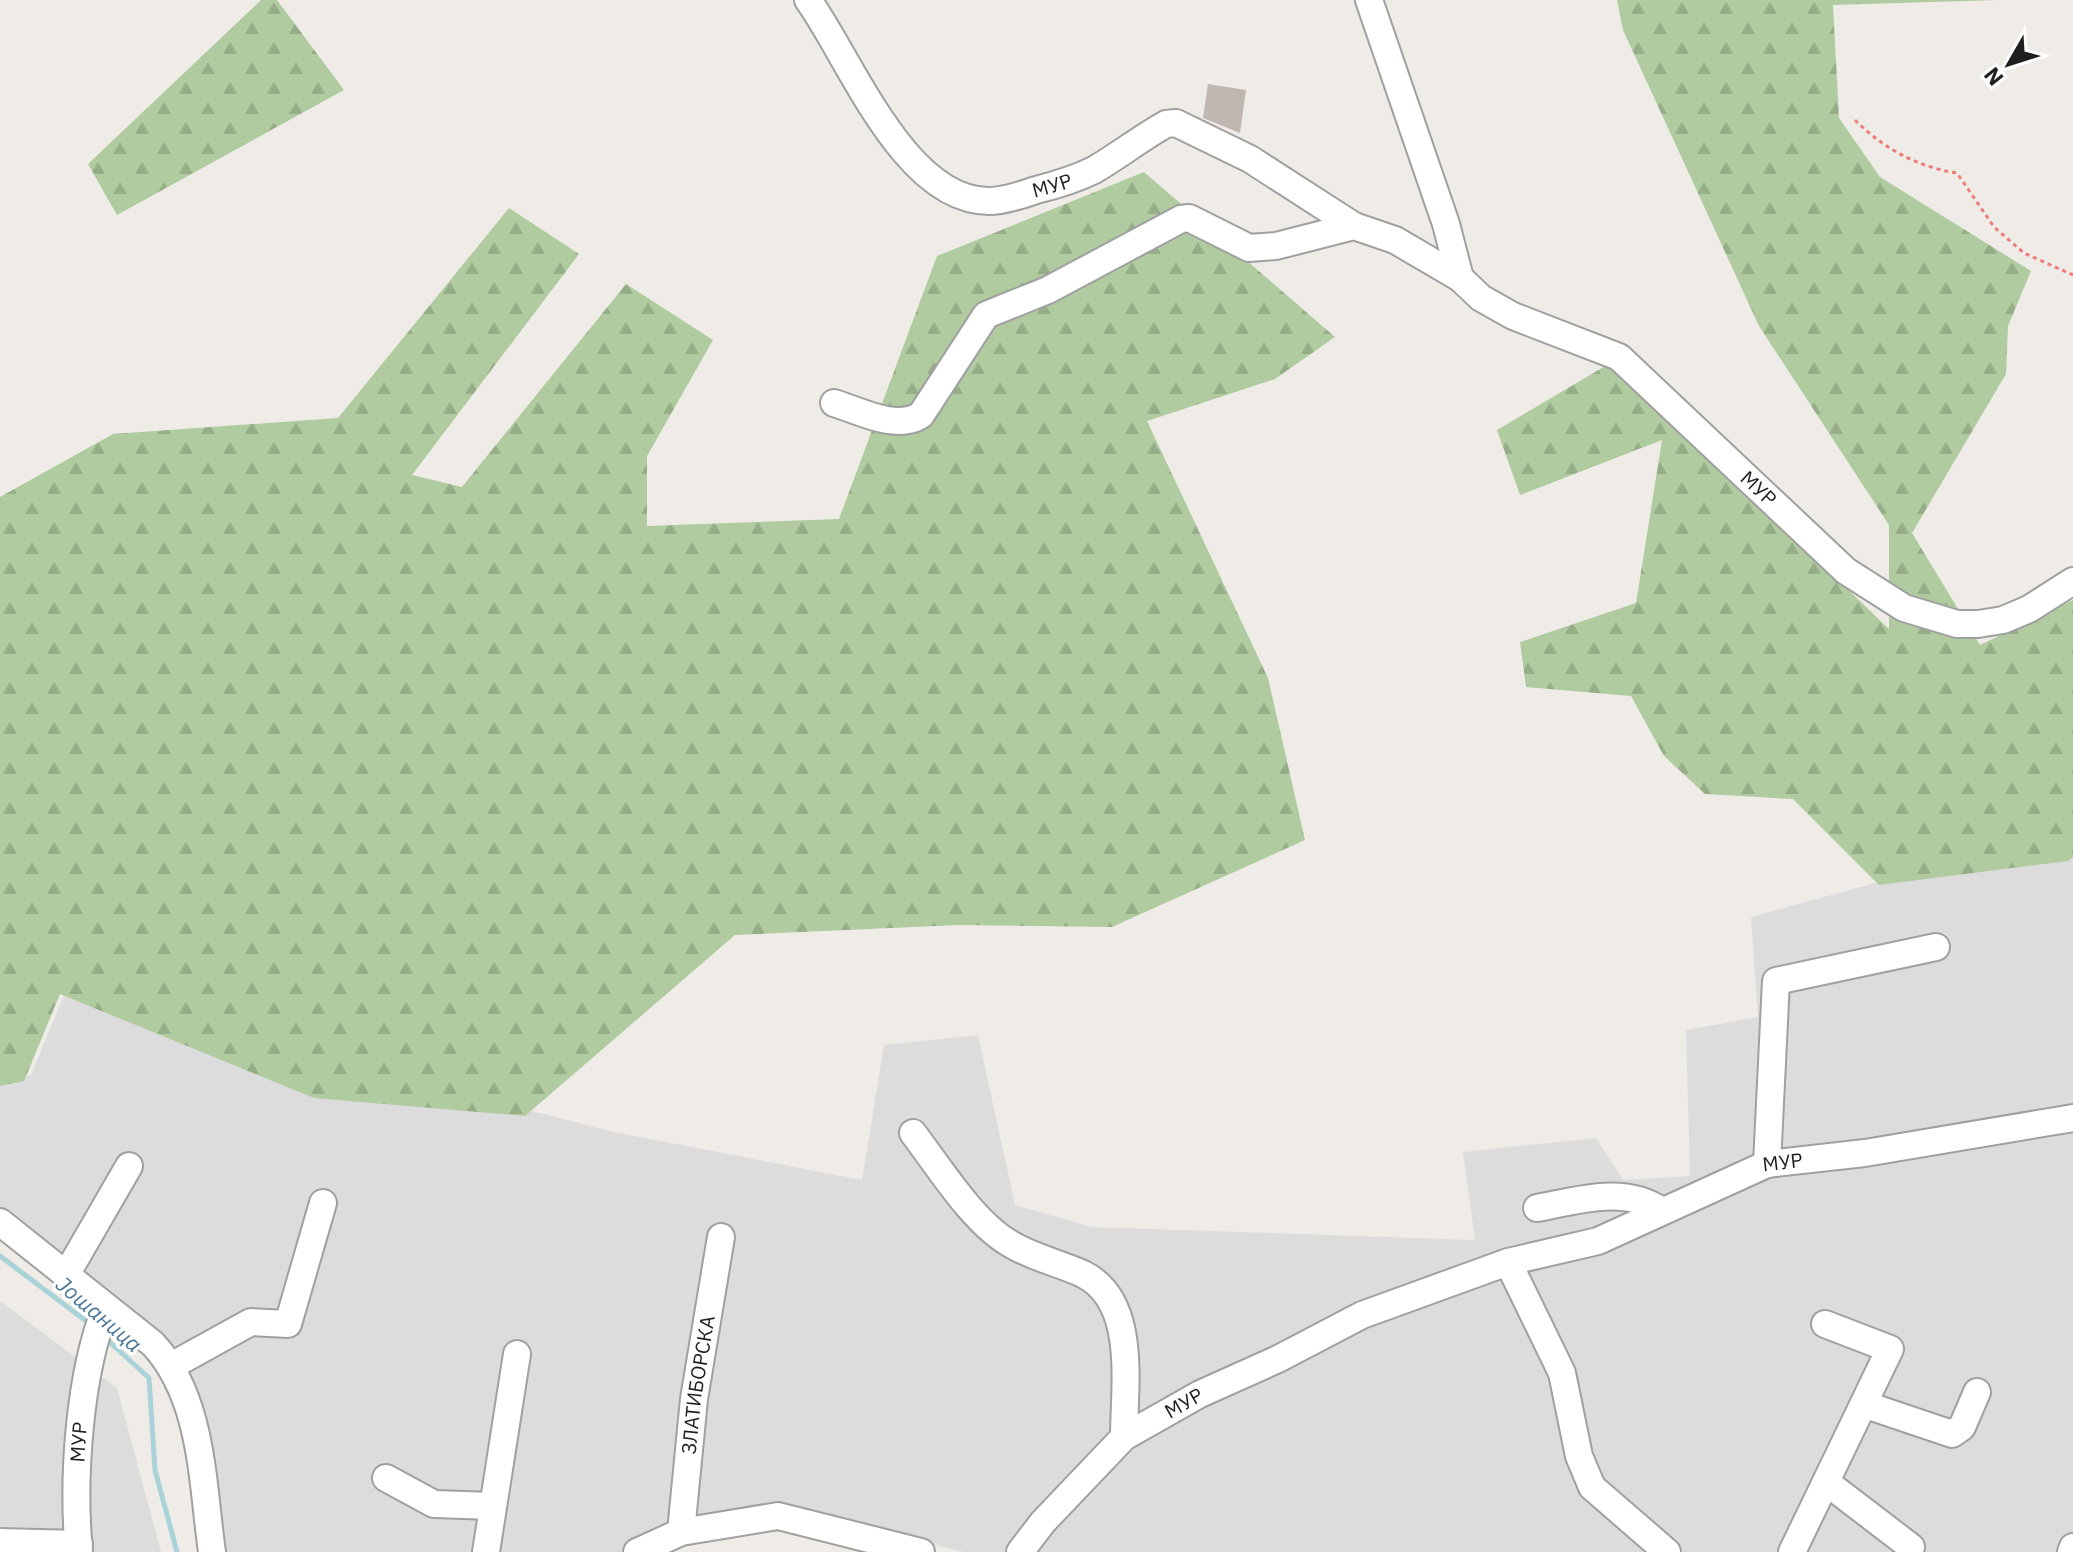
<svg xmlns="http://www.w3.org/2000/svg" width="2073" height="1552" viewBox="0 0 2073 1552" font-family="'IBM Plex Sans',sans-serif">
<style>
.residential{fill:#dddcdd}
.forest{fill:url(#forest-firs)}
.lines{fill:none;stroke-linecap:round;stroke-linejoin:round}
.stream{stroke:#aad2d9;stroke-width:5}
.building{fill:#c0b7b3}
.minor-casing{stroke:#a0a0a0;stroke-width:30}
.path{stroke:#ef7b78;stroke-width:3;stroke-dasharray:4 4;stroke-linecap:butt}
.minor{stroke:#fff;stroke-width:26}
.labels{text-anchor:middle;stroke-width:6;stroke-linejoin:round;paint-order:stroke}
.street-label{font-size:20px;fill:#1f1f1f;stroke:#fff}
.water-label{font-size:22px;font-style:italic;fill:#4c7899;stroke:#fff}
</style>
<defs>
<pattern id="forest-firs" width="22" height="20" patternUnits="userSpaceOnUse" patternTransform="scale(2)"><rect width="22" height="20" fill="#afcb9f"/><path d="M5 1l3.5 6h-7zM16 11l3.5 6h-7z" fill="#96ae88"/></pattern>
</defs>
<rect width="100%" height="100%" fill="#efece7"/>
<path class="residential" d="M 2073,855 L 2073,1552 L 964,1552 L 786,1511 L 639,1552 L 220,1552 L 160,1338 L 0,1212 L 0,1082 L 31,1075 L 67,988 L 321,1092 L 532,1111 L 614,1132 L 862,1180 L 884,1045 L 978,1035 L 1015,1205 L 1092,1227 L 1475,1240 L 1463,1152 L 1596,1138 L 1623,1180 L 1690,1176 L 1686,1030 L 1758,1017 L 1751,917 L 1886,880 Z
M 0,1301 L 117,1388 L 161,1552 L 0,1552 Z"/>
<path class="forest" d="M 261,0 L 277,0 L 344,90 L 117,215 L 88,164 Z
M 1617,0 L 1998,0 L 1833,5 L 1839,118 L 1880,177 L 2031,271 L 2008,326 L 2006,374 L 1912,533 L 1980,645 L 2073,600 L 2073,857 L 2068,861 L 1879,885 L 1793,799 L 1705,794 L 1664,756 L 1631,696 L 1526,687 L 1520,642 L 1636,603 L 1662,440 L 1520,495 L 1497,430 L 1612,362 L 1889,629 L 1889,525 L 1759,326 L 1623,30 Z
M 1144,172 L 1335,337 L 1275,379 L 1147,421 L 1268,678 L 1305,840 L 1112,927 L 958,925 L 735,935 L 525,1116 L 314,1098 L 60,994 L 24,1081 L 0,1086 L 0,497 L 113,434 L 338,418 L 509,208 L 579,254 L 412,475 L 462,487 L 626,284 L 713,340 L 647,456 L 647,526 L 839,519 L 937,256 Z"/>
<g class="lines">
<path class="stream" d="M 0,1256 L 90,1324
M 103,1336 L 149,1378 L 155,1470 L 177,1552"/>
</g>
<path class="building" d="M 1208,84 L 1246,90 L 1240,133 L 1203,118 Z"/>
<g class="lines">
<defs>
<g id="minor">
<path id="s1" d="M 808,0 C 850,58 904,201 989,201 C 1004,201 1022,195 1036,190 C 1056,185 1076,179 1094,170 C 1118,156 1141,138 1166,124 L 1176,123 L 1250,159 L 1354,226 L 1395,240 L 1460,278 L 1481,298 L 1513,316 L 1619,357 L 1846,571 L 1904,608 L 1957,624 L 1978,624 L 2003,620 L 2029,609 L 2073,581"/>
<path d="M 1369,0 L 1446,224 L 1460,278"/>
<path d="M 834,403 C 860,411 896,431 921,415 L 986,315 L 1048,290 L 1181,219 L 1189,218 L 1249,248 L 1276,246 L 1354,226"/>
<path d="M 913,1133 C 939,1167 972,1221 1009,1243 C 1031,1257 1059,1263 1083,1274 C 1138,1301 1124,1386 1124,1437"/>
<path d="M 1767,1164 L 1776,981 L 1936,947"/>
<path d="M 1537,1208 C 1579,1200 1625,1185 1662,1211"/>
<path d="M 0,1222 L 153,1344 C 203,1398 202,1482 212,1552"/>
<path d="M 1508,1262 L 1562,1373 L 1579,1456 L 1592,1487 L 1667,1552"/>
<path d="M 66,1275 L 129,1166"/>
<path d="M 173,1365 L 251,1322 L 288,1324 L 323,1203"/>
<path d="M 1866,1405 L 1952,1434 L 1962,1427 L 1977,1392"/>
<path d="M 386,1478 L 434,1504 L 493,1506"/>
<path d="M 1826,1482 L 1911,1547"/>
<path id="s2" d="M 681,1532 L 694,1399 L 721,1237"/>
<path d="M 0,1542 L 79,1544"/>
<path id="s3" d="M 79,1552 C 72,1479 79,1375 106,1307"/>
<path d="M 486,1552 L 517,1354"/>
<path d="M 637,1552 L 681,1532 L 778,1516 L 921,1552"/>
<path id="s4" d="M 1020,1552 L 1043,1522 L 1124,1437 L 1200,1394 L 1278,1359 L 1362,1315 L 1508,1262 L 1598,1241 L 1767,1164 L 1865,1153 L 2073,1118"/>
<path d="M 1792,1552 L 1890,1349 L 1825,1324"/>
<path d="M 2071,1552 L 2073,1547"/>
</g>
</defs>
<use href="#minor" class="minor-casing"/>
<path class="path" d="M 1855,120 C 1883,148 1917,167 1957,173 L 1994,227 L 2024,253 L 2073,275"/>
<use href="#minor" class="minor"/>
</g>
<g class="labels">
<g class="street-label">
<text dy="7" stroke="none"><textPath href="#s1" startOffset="346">МУР</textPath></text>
<text dy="7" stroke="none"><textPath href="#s1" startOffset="1182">МУР</textPath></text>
<text dy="7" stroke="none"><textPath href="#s4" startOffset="872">МУР</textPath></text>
<text dy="7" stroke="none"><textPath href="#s2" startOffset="148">ЗЛАТИБОРСКА</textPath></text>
<text dy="7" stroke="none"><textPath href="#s4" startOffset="224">МУР</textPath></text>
<text dy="7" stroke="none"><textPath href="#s3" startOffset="110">МУР</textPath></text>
</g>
<g class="water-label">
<text transform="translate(99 1314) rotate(40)" y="8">Јошаница</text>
</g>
</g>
<g transform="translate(2009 64) rotate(231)" stroke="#ffffff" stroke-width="6" paint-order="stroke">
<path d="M0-6L14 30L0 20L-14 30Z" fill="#1f1f1f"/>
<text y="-12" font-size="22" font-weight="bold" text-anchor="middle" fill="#1f1f1f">N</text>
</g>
</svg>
